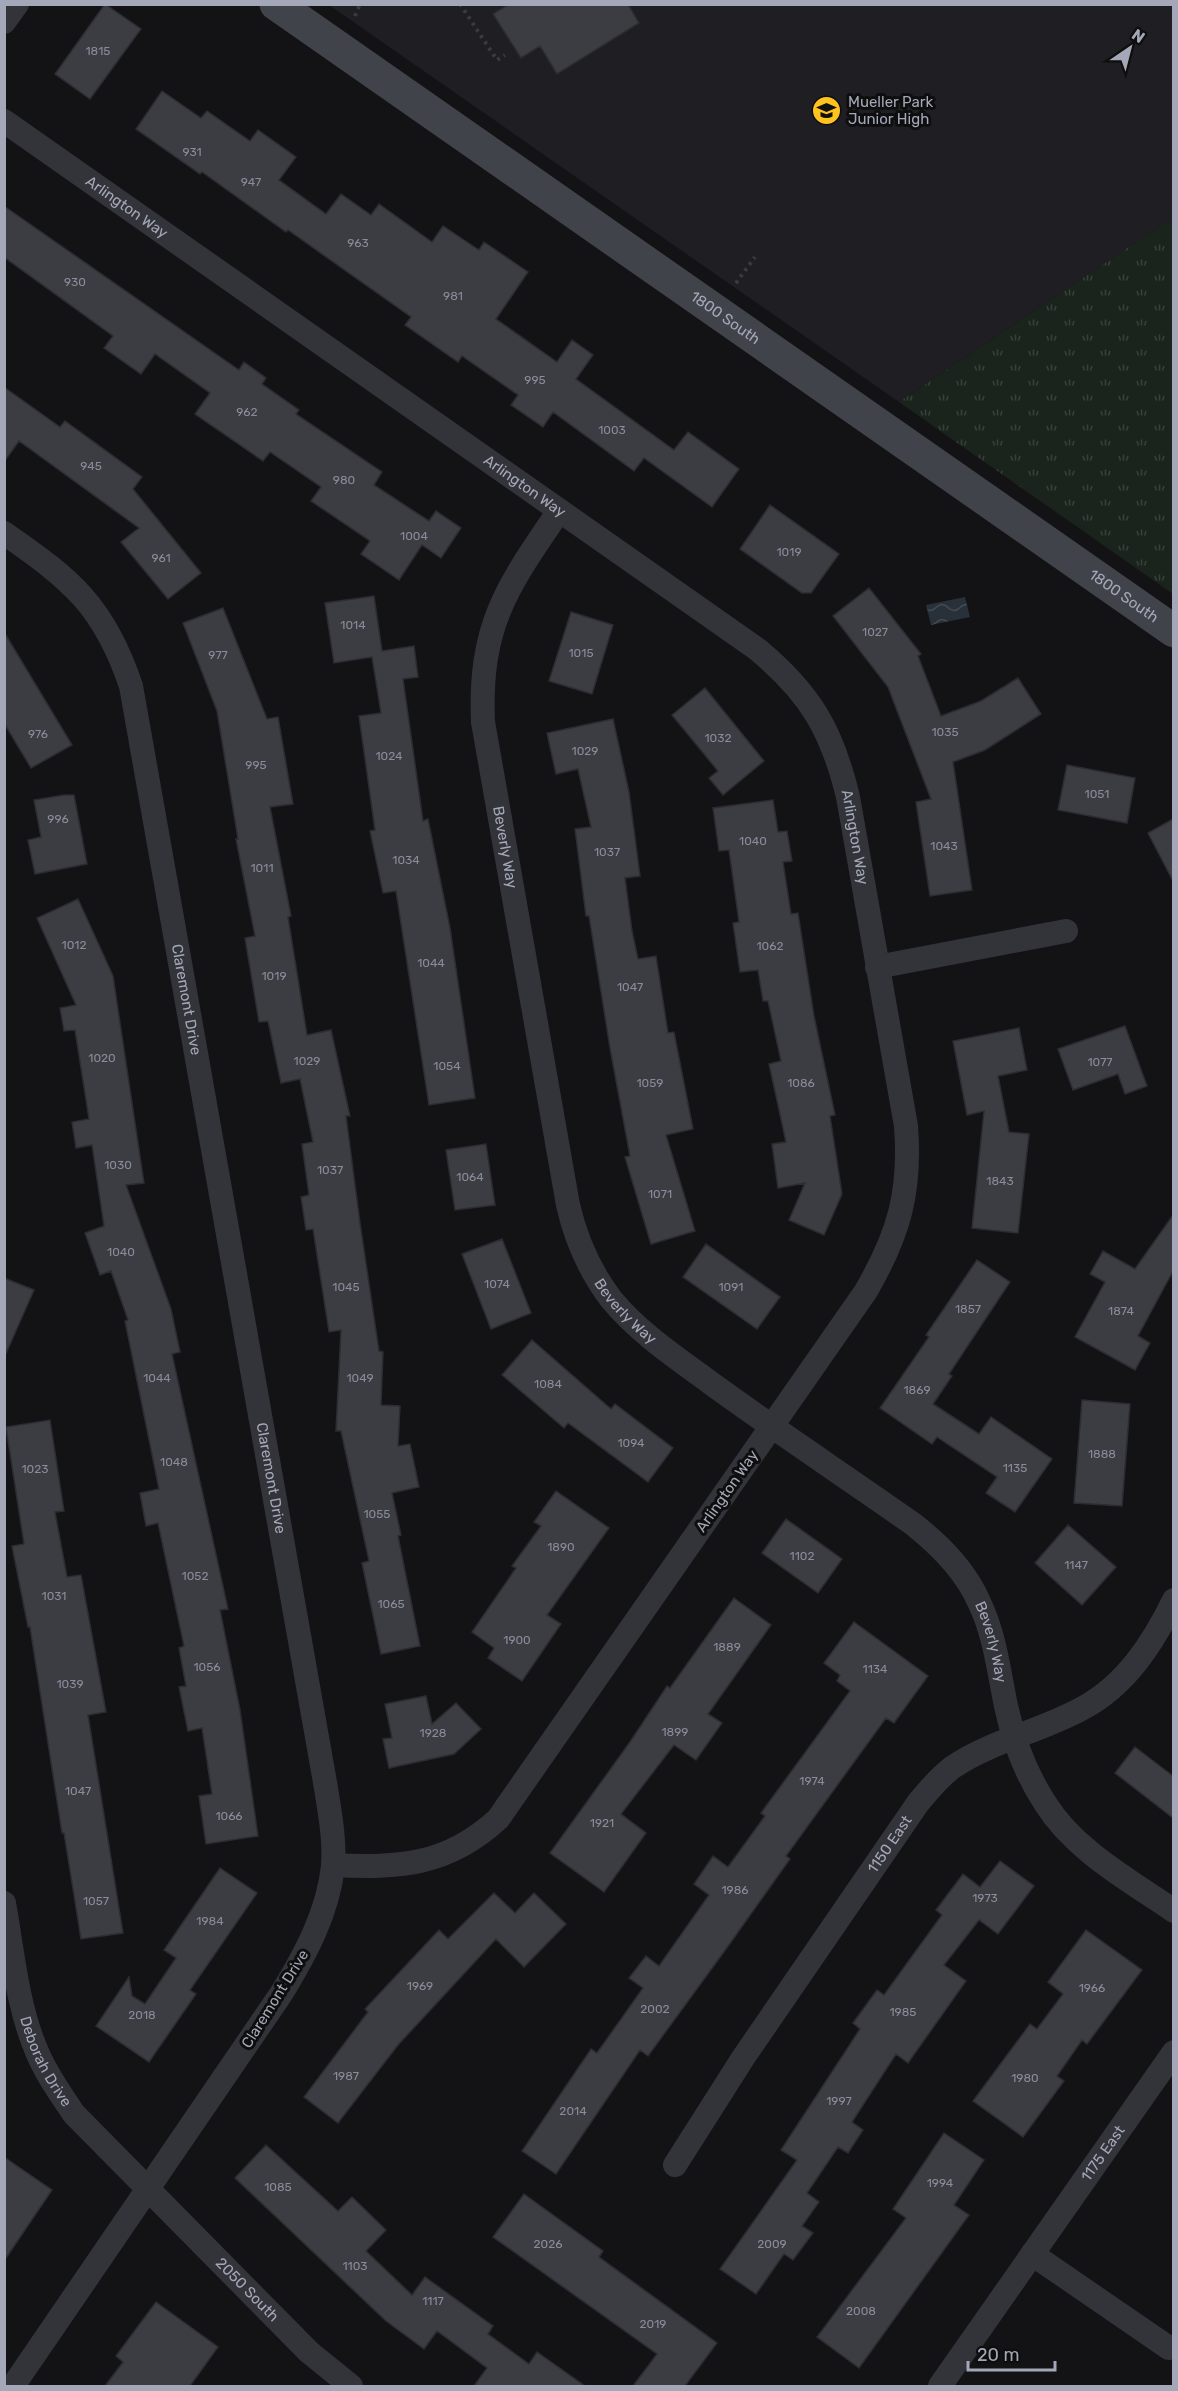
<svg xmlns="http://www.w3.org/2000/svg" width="1178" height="2391" viewBox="0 0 1178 2391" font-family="Rubik,sans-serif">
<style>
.built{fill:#1f1e22}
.park{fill:url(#park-tufts)}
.water{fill:url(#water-waves)}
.building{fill:#3c3c43;stroke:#2d2c31;stroke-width:1.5}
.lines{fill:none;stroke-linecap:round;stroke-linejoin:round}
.path{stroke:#393b41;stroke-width:4;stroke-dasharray:3 4.5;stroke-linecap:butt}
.street{stroke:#33343a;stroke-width:24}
.secondary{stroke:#41434a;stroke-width:33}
.labels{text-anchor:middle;stroke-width:6;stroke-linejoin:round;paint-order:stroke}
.number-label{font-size:12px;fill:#898c9a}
.poi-label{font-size:15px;fill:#a3a7b7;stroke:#0e0e0f;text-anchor:start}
.street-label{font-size:15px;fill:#a3a7b7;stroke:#0e0e0f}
</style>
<defs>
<pattern id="park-tufts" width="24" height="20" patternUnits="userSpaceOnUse" patternTransform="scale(1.5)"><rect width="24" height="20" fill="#1a231c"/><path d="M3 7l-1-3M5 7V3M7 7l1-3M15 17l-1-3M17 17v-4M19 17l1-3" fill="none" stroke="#38403b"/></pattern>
<pattern id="water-waves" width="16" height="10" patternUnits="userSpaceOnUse" patternTransform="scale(1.5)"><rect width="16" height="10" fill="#283039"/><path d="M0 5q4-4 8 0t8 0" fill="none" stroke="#444b53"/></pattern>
</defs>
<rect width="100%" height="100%" fill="#131315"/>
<path class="built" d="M 329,5 L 1173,5 L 1173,217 L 899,402 Z"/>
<path class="park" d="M 1173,217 L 1173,594 L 899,402 Z"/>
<path class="water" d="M 965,597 L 970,617 L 931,625 L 926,605 Z"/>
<path class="building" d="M 105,4 L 141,29 L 90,99 L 55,74 Z
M 509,4 L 628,4 L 639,23 L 557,74 L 540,46 L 521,58 L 493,14 Z
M 162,91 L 201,118 L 207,111 L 250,141 L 258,130 L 296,157 L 279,180 L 326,214 L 341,194 L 371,215 L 379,204 L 432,242 L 443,226 L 479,250 L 484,242 L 528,272 L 496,319 L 557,362 L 572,340 L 593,355 L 576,379 L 674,450 L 688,432 L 739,469 L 712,507 L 644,458 L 634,471 L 553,412 L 543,427 L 511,405 L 518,395 L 462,356 L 458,362 L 405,325 L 411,317 L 288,230 L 286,232 L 202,172 L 200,174 L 136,129 Z
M 4,206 L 239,370 L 244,362 L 266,378 L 262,384 L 299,410 L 296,414 L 382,472 L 374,485 L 429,521 L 436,511 L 461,528 L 441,558 L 422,545 L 399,580 L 361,554 L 370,541 L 311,501 L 321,487 L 270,452 L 263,461 L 195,414 L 210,393 L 155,354 L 141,374 L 104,348 L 113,336 L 4,257 Z
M 4,387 L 60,427 L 65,421 L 142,477 L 133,489 L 201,573 L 168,599 L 121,542 L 139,528 L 19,441 L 4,462 Z
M 770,505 L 839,554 L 811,593 L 802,593 L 740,549 Z
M 869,588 L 921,654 L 918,656 L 941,716 L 981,701 L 1018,678 L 1041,714 L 985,750 L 953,762 L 972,890 L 930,896 L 916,802 L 931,799 L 888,687 L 833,616 Z
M 374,596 L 382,651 L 414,646 L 418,677 L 403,679 L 423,821 L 428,819 L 450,928 L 475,1098 L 429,1105 L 396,891 L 383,893 L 370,831 L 375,830 L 359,716 L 381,713 L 372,657 L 334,663 L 325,603 Z
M 223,608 L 267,719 L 278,717 L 293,804 L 270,807 L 291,916 L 288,917 L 307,1035 L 331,1030 L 350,1116 L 346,1116 L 360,1223 L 379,1351 L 383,1352 L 381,1405 L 400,1406 L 398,1446 L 410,1444 L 419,1487 L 392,1493 L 401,1535 L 398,1536 L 420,1646 L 381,1654 L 362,1563 L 369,1561 L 341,1431 L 336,1431 L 341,1330 L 329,1332 L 313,1229 L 306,1230 L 301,1197 L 309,1195 L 302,1144 L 313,1142 L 300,1079 L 281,1083 L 268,1021 L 259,1022 L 245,938 L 255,936 L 236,839 L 238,839 L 217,711 L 183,623 Z
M 571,612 L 613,625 L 592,694 L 549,681 Z
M 4,632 L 72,745 L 31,768 L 4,723 Z
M 705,688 L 764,761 L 723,795 L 709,778 L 718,771 L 672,715 Z
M 613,719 L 629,792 L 640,876 L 625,878 L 632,931 L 638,959 L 656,956 L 668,1033 L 674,1032 L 693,1129 L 666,1135 L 695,1231 L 651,1244 L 625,1157 L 630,1156 L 610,1048 L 589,916 L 586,916 L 575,829 L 591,827 L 578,769 L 556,774 L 547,733 Z
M 1067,765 L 1135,778 L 1127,823 L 1058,810 Z
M 64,795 L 74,795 L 87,864 L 35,874 L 28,840 L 41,837 L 34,800 Z
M 773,800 L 778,832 L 787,831 L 792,861 L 783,862 L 791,914 L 798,913 L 814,1016 L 835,1115 L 830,1116 L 842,1194 L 824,1235 L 789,1220 L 805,1183 L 778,1188 L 772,1144 L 786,1142 L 769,1064 L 781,1061 L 768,1001 L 763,1001 L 758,970 L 740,972 L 733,923 L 739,922 L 729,850 L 719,851 L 713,808 Z
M 1173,819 L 1173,881 L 1148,833 Z
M 78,899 L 113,976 L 144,1183 L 126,1185 L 171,1309 L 180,1352 L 172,1354 L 228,1609 L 220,1610 L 240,1710 L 258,1836 L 206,1844 L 199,1796 L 212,1794 L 202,1728 L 188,1731 L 179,1687 L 186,1686 L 179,1648 L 184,1646 L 158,1523 L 146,1526 L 140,1493 L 159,1489 L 125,1321 L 128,1320 L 111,1271 L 100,1275 L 85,1233 L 104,1226 L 92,1145 L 76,1148 L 72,1122 L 89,1119 L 75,1030 L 64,1031 L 60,1008 L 76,1005 L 37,918 Z
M 1125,1026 L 1147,1086 L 1125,1094 L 1118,1074 L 1073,1090 L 1058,1049 Z
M 1019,1028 L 1027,1070 L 998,1076 L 1009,1132 L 1029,1134 L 1018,1233 L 972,1228 L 984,1111 L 967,1115 L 953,1041 Z
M 486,1144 L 495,1205 L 455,1210 L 446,1150 Z
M 1173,1215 L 1173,1271 L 1138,1336 L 1150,1343 L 1135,1370 L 1075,1337 L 1105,1282 L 1090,1274 L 1103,1251 L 1135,1269 Z
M 502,1239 L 531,1313 L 491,1329 L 462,1254 Z
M 706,1244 L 780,1297 L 757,1329 L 683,1277 Z
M 977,1260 L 1010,1282 L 949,1374 L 952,1376 L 933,1404 L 979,1434 L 991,1417 L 1052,1459 L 1015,1512 L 986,1493 L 997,1477 L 937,1437 L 932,1444 L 880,1408 L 929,1337 L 926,1335 Z
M 4,1278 L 34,1290 L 4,1358 Z
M 532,1340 L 611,1409 L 615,1404 L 673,1448 L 648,1482 L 568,1423 L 564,1428 L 502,1375 Z
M 1082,1400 L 1130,1404 L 1122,1506 L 1074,1503 Z
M 50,1420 L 64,1511 L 55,1512 L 67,1577 L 81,1575 L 106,1712 L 88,1715 L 123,1933 L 81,1939 L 64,1833 L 62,1833 L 30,1627 L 28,1627 L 12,1546 L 24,1544 L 6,1427 Z
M 556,1491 L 609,1528 L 547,1615 L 561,1624 L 522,1681 L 488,1658 L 494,1648 L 472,1632 L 516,1568 L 512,1566 L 541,1526 L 534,1522 Z
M 786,1519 L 842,1559 L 818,1593 L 762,1553 Z
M 1068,1525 L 1116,1567 L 1082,1605 L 1035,1563 Z
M 734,1598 L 771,1625 L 708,1714 L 722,1723 L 696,1760 L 674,1745 L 621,1814 L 646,1833 L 604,1892 L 550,1853 L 630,1742 L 667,1686 L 670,1688 Z
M 854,1622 L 928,1676 L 894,1723 L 886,1718 L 786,1856 L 790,1859 L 726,1949 L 648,2056 L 640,2050 L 556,2174 L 522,2151 L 591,2049 L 597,2053 L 643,1988 L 629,1978 L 646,1956 L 659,1966 L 709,1895 L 694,1884 L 713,1856 L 728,1867 L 765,1816 L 761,1813 L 850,1691 L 837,1681 L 840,1675 L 824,1663 Z
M 426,1696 L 432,1724 L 456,1703 L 481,1729 L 454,1754 L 389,1768 L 383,1739 L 392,1738 L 385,1704 Z
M 1135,1747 L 1173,1776 L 1173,1818 L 1115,1773 Z
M 1000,1861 L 1034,1886 L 998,1934 L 979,1920 L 944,1965 L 966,1981 L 908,2063 L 896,2054 L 852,2122 L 863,2130 L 848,2153 L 838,2147 L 807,2193 L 819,2202 L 802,2226 L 813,2233 L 793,2260 L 784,2254 L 756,2294 L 720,2269 L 797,2160 L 781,2150 L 860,2029 L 853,2023 L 877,1990 L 884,1995 L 942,1915 L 936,1910 L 963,1874 L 980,1887 Z
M 220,1868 L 257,1893 L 190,1990 L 196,1994 L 149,2062 L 96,2026 L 129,1977 L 132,1996 L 145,2004 L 176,1958 L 164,1950 Z
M 494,1893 L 515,1913 L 534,1893 L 566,1924 L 524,1967 L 496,1939 L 398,2045 L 338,2123 L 304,2097 L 368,2012 L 365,2009 L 439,1930 L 448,1939 Z
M 1086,1930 L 1142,1970 L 1087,2044 L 1082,2040 L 1057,2076 L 1064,2081 L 1023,2137 L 973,2101 L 1030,2024 L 1037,2029 L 1063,1994 L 1048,1982 Z
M 944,2133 L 984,2160 L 954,2205 L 969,2215 L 859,2368 L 817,2337 L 906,2218 L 893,2209 Z
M 266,2145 L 338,2211 L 352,2197 L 386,2230 L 366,2251 L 412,2295 L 425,2277 L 493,2326 L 488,2334 L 529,2364 L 537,2352 L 585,2386 L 474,2386 L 487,2368 L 437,2331 L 424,2349 L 386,2321 L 235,2178 Z
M 4,2157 L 52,2190 L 4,2261 Z
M 524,2194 L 603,2251 L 599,2257 L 717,2343 L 685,2386 L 633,2386 L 657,2354 L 493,2237 Z
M 156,2302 L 218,2347 L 190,2386 L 105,2386 L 123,2362 L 116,2356 Z"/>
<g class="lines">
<path class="path" d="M 460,4 L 497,60 L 505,55
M 355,16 L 360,4
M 736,283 L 755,257"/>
<g class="street">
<path d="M 4,22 L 17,4"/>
<path id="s1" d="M 4,121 L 757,649 C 810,693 832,730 848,797 L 906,1126 C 911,1192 899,1234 866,1291 L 498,1819 C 447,1866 399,1868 333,1865"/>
<path id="s2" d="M 559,511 C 507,587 479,625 483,722 L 568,1205 C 576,1240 589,1270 611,1299 C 638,1332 674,1356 708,1381 C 775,1430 845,1476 913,1524 C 941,1546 966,1571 980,1604 C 995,1636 999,1672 1006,1706 C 1013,1739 1026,1774 1045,1803 C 1074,1850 1129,1880 1174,1911"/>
<path id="s3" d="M 4,533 C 72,580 104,606 131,686 L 326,1788 C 330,1814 335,1840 333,1866 C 328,1913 305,1955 281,1994 L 13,2386"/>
<path d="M 877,967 L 1066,931"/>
<path id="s4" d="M 4,1903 C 13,1953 17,2007 38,2054 C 47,2075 61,2095 74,2114 L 309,2352 L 351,2386"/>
<path id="s5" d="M 675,2165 L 743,2058 L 918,1803 C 929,1790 939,1777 953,1767 C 991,1741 1042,1731 1083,1708 C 1126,1685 1153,1643 1174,1600"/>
<path d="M 1032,2254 L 1169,2348"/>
<path id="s6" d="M 940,2386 L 1174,2052"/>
</g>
<path class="secondary" id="s7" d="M 276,4 L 1174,631"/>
</g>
<defs>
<symbol id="school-disc" viewBox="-11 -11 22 22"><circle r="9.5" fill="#ffc320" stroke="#0e0e0f"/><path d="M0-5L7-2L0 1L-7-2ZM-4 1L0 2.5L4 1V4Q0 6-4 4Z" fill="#111"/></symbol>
</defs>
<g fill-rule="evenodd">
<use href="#school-disc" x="810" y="94" width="33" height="33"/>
</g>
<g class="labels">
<g class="number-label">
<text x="98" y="55">1815</text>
<text x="192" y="156">931</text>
<text x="251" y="186">947</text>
<text x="358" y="247">963</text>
<text x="75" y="286">930</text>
<text x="453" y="300">981</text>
<text x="535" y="384">995</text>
<text x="247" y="416">962</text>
<text x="612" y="434">1003</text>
<text x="91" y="470">945</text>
<text x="344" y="484">980</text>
<text x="414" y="540">1004</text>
<text x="789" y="556">1019</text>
<text x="161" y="562">961</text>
<text x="353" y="629">1014</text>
<text x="875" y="636">1027</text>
<text x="581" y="657">1015</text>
<text x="218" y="659">977</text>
<text x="945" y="736">1035</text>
<text x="38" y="738">976</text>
<text x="718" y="742">1032</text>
<text x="585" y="755">1029</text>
<text x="389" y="760">1024</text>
<text x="256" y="769">995</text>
<text x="1097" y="798">1051</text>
<text x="58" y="823">996</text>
<text x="753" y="845">1040</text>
<text x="944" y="850">1043</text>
<text x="607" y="856">1037</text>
<text x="406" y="864">1034</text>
<text x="262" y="872">1011</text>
<text x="74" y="949">1012</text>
<text x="770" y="950">1062</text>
<text x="431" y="967">1044</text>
<text x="274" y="980">1019</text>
<text x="630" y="991">1047</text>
<text x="102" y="1062">1020</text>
<text x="307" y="1065">1029</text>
<text x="1100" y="1066">1077</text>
<text x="447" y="1070">1054</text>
<text x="650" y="1087">1059</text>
<text x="801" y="1087">1086</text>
<text x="118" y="1169">1030</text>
<text x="330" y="1174">1037</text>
<text x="470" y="1181">1064</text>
<text x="1000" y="1185">1843</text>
<text x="660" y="1198">1071</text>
<text x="121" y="1256">1040</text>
<text x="497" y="1288">1074</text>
<text x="346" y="1291">1045</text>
<text x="731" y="1291">1091</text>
<text x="968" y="1313">1857</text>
<text x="1121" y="1315">1874</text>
<text x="157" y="1382">1044</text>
<text x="360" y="1382">1049</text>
<text x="548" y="1388">1084</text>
<text x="917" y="1394">1869</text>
<text x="631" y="1447">1094</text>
<text x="1102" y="1458">1888</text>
<text x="174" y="1466">1048</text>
<text x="1015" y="1472">1135</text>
<text x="35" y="1473">1023</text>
<text x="377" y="1518">1055</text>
<text x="561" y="1551">1890</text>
<text x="802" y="1560">1102</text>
<text x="1076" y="1569">1147</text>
<text x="195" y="1580">1052</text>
<text x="54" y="1600">1031</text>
<text x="391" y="1608">1065</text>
<text x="517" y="1644">1900</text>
<text x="727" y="1651">1889</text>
<text x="207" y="1671">1056</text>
<text x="875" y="1673">1134</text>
<text x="70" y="1688">1039</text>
<text x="675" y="1736">1899</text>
<text x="433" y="1737">1928</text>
<text x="812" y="1785">1974</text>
<text x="78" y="1795">1047</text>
<text x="229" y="1820">1066</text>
<text x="602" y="1827">1921</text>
<text x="735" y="1894">1986</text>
<text x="985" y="1902">1973</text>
<text x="96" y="1905">1057</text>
<text x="210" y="1925">1984</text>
<text x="420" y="1990">1969</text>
<text x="1092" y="1992">1966</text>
<text x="655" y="2013">2002</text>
<text x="903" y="2016">1985</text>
<text x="142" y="2019">2018</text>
<text x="346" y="2080">1987</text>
<text x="1025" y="2082">1980</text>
<text x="839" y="2105">1997</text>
<text x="573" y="2115">2014</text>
<text x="940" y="2187">1994</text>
<text x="278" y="2191">1085</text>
<text x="548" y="2248">2026</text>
<text x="772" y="2248">2009</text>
<text x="355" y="2270">1103</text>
<text x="433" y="2305">1117</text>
<text x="861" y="2315">2008</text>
<text x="653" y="2328">2019</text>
</g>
<g class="poi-label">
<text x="848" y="107">Mueller Park<tspan x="848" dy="17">Junior High</tspan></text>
</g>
<g class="street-label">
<text dy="5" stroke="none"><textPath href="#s1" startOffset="150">Arlington Way</textPath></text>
<text dy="5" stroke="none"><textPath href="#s7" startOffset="548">1800 South</textPath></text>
<text dy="5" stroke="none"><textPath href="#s1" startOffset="636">Arlington Way</textPath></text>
<text dy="5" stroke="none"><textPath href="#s7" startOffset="1034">1800 South</textPath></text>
<text dy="5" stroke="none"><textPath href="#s1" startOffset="1138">Arlington Way</textPath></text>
<text dy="5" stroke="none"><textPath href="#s2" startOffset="357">Beverly Way</textPath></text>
<text dy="5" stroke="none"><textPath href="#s3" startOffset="522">Claremont Drive</textPath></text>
<text dy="5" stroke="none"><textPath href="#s2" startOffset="843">Beverly Way</textPath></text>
<text dy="5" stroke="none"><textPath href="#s3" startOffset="1008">Claremont Drive</textPath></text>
<text transform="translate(727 1491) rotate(-55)" y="5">Arlington Way</text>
<text dy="5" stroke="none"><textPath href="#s2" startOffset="1347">Beverly Way</textPath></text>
<text dy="5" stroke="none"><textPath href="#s5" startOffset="386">1150 East</textPath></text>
<text transform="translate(275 1999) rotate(-58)" y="5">Claremont Drive</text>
<text dy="5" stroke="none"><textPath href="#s4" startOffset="165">Deborah Drive</textPath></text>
<text dy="5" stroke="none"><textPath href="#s6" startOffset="284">1175 East</textPath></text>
<text dy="5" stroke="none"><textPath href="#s4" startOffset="472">2050 South</textPath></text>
</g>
</g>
<rect width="1178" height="2391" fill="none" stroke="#a3a7b7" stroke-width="12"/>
<g transform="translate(1130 48) rotate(35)" stroke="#0e0e0f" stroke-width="4.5" paint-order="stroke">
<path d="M0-4.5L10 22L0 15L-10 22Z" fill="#a3a7b7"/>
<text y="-9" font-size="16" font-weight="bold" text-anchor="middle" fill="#a3a7b7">N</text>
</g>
<path d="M968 2361v9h87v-9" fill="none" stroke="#a3a7b7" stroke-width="3"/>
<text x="977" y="2361" font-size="18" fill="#a3a7b7" stroke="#0e0e0f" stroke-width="4.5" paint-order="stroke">20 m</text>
</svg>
